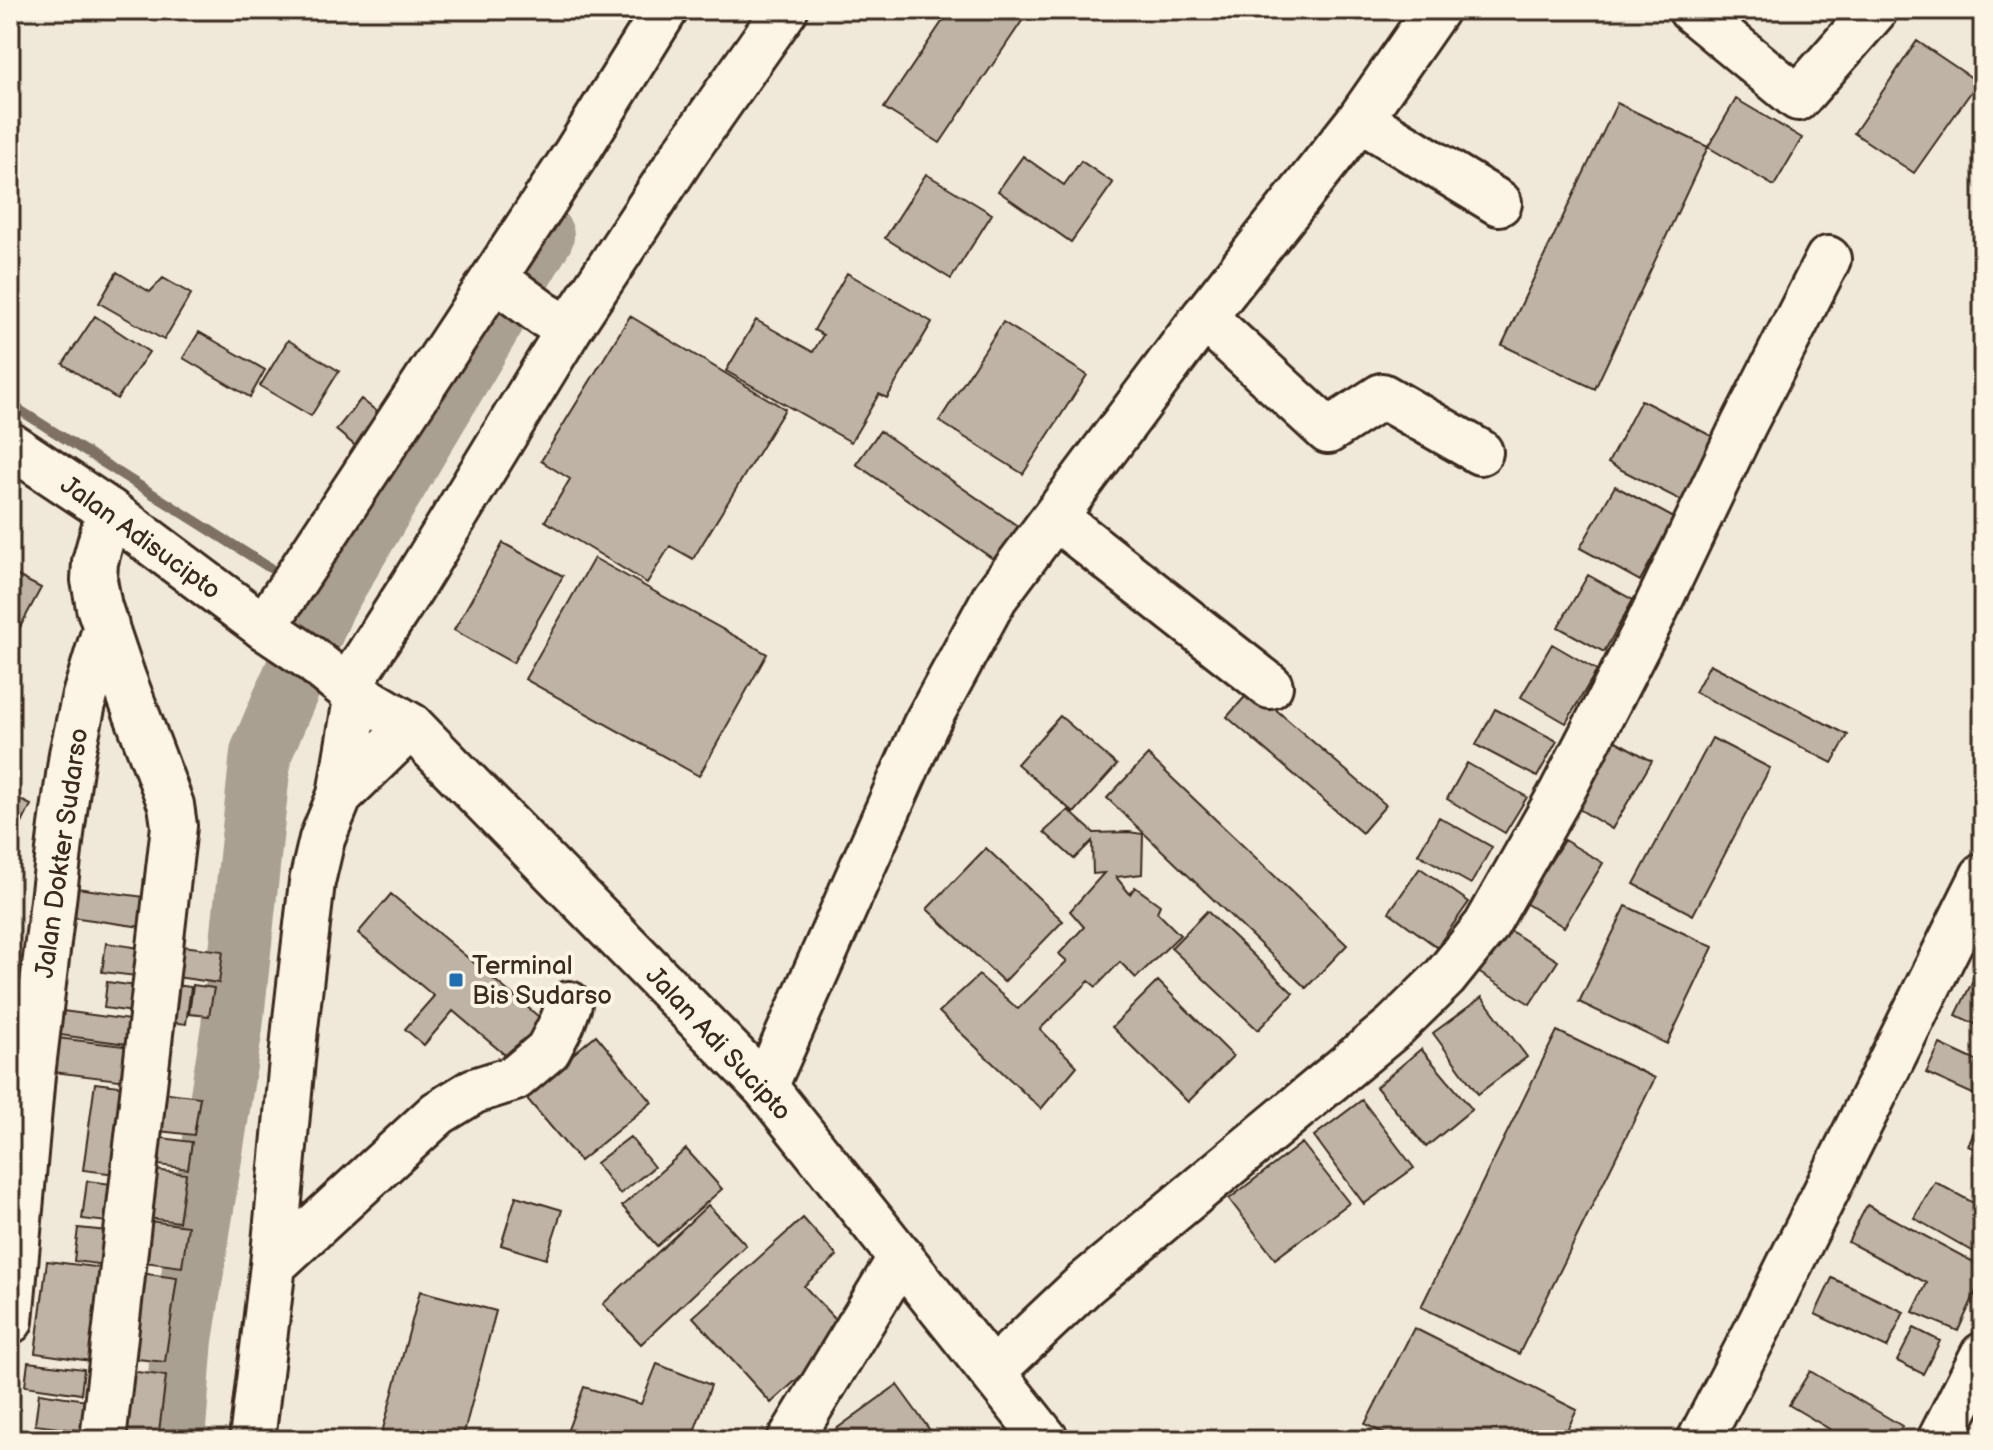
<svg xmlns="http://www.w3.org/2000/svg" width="1993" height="1450" viewBox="0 0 1993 1450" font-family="'Balsamiq Sans',sans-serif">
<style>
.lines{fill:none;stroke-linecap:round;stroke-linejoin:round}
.stream{stroke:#7e7163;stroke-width:10}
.river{stroke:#aaa091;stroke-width:62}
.building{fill:#beb3a4;stroke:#3b2a1e;stroke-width:2}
.minor-casing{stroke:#3b2a1e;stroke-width:50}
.major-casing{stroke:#3b2a1e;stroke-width:50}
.minor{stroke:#fcf5e5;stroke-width:44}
.major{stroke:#fcf5e5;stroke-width:44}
.poi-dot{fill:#1f6fb2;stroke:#fcf5e5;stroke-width:3}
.labels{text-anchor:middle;stroke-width:8;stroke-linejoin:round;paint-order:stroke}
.street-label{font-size:26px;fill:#3b2a1e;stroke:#fcf5e5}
.poi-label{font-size:26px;fill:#3b2a1e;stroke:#fcf5e5;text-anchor:start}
</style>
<rect width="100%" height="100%" fill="#f0e9d9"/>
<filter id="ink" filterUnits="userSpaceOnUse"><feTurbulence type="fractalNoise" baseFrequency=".0125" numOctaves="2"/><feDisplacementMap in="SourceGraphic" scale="16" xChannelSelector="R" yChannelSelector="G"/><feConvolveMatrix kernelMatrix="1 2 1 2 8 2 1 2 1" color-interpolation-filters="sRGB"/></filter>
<g filter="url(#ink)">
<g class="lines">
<path class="stream" d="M 10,404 L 270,568
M 318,599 L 325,603"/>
<path class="river" d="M 174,1440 L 182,1339 L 232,1027 L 261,753 L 325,603 L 543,236"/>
</g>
<path class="building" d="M 950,10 L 1013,10 L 1024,18 L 940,143 L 884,108 Z
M 1917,41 L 1978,82 L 1914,173 L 1854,133 Z
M 1736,99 L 1802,138 L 1774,186 L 1708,147 Z
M 1617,103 L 1708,147 L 1595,389 L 1502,345 Z
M 1023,156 L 1064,185 L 1081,161 L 1113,183 L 1071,242 L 998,191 Z
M 926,174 L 992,214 L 951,279 L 885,238 Z
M 117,272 L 150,292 L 163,278 L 191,294 L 164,340 L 99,303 Z
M 847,273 L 932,322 L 887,398 L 879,394 L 851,442 L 726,371 L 756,320 L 813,352 L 823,335 L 814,330 Z
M 95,316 L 149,352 L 117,399 L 63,364 Z
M 630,316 L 785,409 L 693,559 L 670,546 L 647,583 L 545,521 L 570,479 L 541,461 Z
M 1003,322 L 1087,375 L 1023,474 L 939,421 Z
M 199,332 L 265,370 L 250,397 L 183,358 Z
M 288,340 L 339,371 L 311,416 L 260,386 Z
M 361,399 L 389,421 L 363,452 L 336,430 Z
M 1641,400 L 1727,444 L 1694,507 L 1608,463 Z
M 880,431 L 1022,529 L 999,563 L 856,464 Z
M 1615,486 L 1674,518 L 1640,581 L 1580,548 Z
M 503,543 L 563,576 L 513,663 L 454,630 Z
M 594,558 L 767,654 L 699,776 L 525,679 Z
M 10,572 L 41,588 L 10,646 Z
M 1588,575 L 1633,600 L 1604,652 L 1558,627 Z
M 1552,644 L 1597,670 L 1566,723 L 1521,697 Z
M 1710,664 L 1848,735 L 1832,763 L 1695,692 Z
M 1252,689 L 1386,805 L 1362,833 L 1227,717 Z
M 1495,709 L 1557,741 L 1537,777 L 1476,745 Z
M 1060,716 L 1117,765 L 1074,813 L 1017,764 Z
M 1712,738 L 1770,768 L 1693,915 L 1634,884 Z
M 1614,740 L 1652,761 L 1612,829 L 1574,806 Z
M 1148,755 L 1347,945 L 1306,988 L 1107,798 Z
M 1467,763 L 1527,797 L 1505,833 L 1447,799 Z
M 10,795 L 31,805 L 10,848 Z
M 1068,810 L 1094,833 L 1129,832 L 1143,834 L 1142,874 L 1116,877 L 1130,894 L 1135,887 L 1160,905 L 1157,912 L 1180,935 L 1136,978 L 1120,962 L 1096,987 L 1089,981 L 1040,1029 L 1077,1066 L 1041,1109 L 939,1012 L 979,975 L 1018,1009 L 1067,961 L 1059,954 L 1084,927 L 1070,911 L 1104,873 L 1093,874 L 1092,841 L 1074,859 L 1044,832 Z
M 1439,817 L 1492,847 L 1471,884 L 1418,854 Z
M 1564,840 L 1603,863 L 1564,927 L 1525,903 Z
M 986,848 L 1063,921 L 1004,982 L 927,909 Z
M 1420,868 L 1469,902 L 1437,947 L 1389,912 Z
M 61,886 L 160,899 L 156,929 L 57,915 Z
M 391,894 L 544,1021 L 511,1060 L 453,1011 L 424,1045 L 405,1029 L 434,996 L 358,933 Z
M 1626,906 L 1713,947 L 1667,1044 L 1579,1002 Z
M 1207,911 L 1293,993 L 1258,1030 L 1171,948 Z
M 1506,928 L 1558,961 L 1530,1004 L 1478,972 Z
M 106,943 L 148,949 L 144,977 L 102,972 Z
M 166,944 L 223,951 L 219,983 L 162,975 Z
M 1973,980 L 1983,985 L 1983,1028 L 1956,1015 Z
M 1158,981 L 1233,1056 L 1188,1102 L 1112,1027 Z
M 107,982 L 144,987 L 141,1013 L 104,1008 Z
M 159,983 L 191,987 L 186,1024 L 153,1020 Z
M 193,985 L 214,988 L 209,1016 L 189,1014 Z
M 1482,997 L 1527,1057 L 1478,1094 L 1433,1033 Z
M 48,1009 L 130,1020 L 127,1044 L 45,1033 Z
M 1557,1031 L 1655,1078 L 1519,1354 L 1421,1307 Z
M 596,1035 L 652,1102 L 580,1161 L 524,1095 Z
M 41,1036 L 140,1048 L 135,1082 L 37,1070 Z
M 1940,1044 L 1983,1064 L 1983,1078 L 1975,1095 L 1926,1073 Z
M 1421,1049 L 1472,1109 L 1426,1147 L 1376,1087 Z
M 95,1083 L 136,1088 L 124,1175 L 83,1170 Z
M 146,1090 L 200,1097 L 194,1135 L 141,1129 Z
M 1362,1100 L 1414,1168 L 1364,1204 L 1314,1136 Z
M 1979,1122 L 1983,1123 L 1983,1153 L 1968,1146 Z
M 140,1135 L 192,1142 L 188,1169 L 136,1162 Z
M 630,1137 L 654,1167 L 620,1194 L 596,1163 Z
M 1302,1143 L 1349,1203 L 1275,1259 L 1229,1199 Z
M 686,1149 L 722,1189 L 657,1246 L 622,1206 Z
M 139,1168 L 186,1174 L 179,1222 L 132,1216 Z
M 87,1181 L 121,1185 L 115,1223 L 82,1219 Z
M 1935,1182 L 1983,1208 L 1983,1257 L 1914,1218 Z
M 516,1196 L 562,1210 L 546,1259 L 501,1245 Z
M 708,1205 L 746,1245 L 641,1344 L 603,1304 Z
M 1867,1205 L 1983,1267 L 1983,1276 L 1958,1331 L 1913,1312 L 1927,1283 L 1848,1242 Z
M 803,1218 L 837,1256 L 804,1286 L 848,1333 L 771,1403 L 693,1317 Z
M 134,1219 L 188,1226 L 182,1267 L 128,1260 Z
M 78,1228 L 118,1232 L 113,1266 L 74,1261 Z
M 47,1261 L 104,1268 L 91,1361 L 35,1353 Z
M 140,1273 L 177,1278 L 165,1362 L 128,1358 Z
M 1832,1278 L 1904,1312 L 1887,1348 L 1815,1314 Z
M 420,1291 L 496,1311 L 462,1440 L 380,1440 Z
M 1414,1328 L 1577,1410 L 1562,1440 L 1397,1440 L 1365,1424 Z
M 1914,1328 L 1940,1341 L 1923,1374 L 1897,1361 Z
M 28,1362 L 84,1369 L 81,1394 L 25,1386 Z
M 657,1364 L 711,1385 L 691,1440 L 564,1440 L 584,1387 L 641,1404 Z
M 130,1371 L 166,1376 L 158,1440 L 121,1437 Z
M 1810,1371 L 1902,1426 L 1894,1440 L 1848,1440 L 1789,1405 Z
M 897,1385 L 937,1440 L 821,1440 Z
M 39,1393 L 86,1400 L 81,1431 L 35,1425 Z
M 1805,1429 L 1825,1440 L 1798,1440 Z
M 36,1433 L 75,1438 L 74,1440 L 35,1440 Z"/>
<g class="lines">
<defs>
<path id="minor" d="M 1691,10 L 1798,98 L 1874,11 L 1873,10
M 1360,119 L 1499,203
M 494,278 L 543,314 L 569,329
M 1204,317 L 1328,431 L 1382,396 L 1480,452
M 1055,517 L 1270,686
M 264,627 L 575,155 L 665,10
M 347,688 L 413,585 L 569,329 L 684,154 L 785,10
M 340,795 L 411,726
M 765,1087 L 925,726 L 995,597 L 1204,317 L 1360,119 L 1436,10
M 273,1265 L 438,1113 L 474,1091 L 515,1078 L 548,1050 L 562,1023 L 569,1004
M 10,1321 L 32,1075 L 62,826 L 72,754 L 84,699 L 106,626
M 993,1371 L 1085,1284 L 1394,1027 L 1445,977 L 1486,926 L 1562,792 L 1648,625 L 1743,426 L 1828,259
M 103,1440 L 174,826 L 171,805 L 123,678 L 99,607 L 94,580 L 95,562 L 109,511
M 252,1440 L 273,1265 L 295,1028 L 312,882 L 322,839 L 340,795 L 357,693
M 790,1440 L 901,1257
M 1700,1440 L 1756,1332 L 1983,876
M 1940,1440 L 1983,1355"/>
<path id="major" d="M 10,445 L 109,511 L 264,627 L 310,658 L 347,688 L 411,726 L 765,1087 L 1046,1440"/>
</defs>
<use href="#minor" class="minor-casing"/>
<use href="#major" class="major-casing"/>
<use href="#minor" class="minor"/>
<use href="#major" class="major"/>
</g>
</g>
<rect class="poi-dot" x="448" y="972" width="16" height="16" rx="4"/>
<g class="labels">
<g class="street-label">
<text transform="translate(141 537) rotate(36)" y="9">Jalan Adisucipto</text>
<text transform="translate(61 853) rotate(-82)" y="9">Jalan Dokter Sudarso</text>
<text transform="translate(719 1043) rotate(47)" y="9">Jalan Adi Sucipto</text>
</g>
<g class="poi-label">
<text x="472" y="974">Terminal<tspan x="472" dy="30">Bis Sudarso</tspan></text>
</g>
</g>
<rect width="1993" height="1450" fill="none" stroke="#fcf5e5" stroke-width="40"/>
<rect x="20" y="20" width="1953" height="1410" fill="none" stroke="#3b2a1e" stroke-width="3" filter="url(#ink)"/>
</svg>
